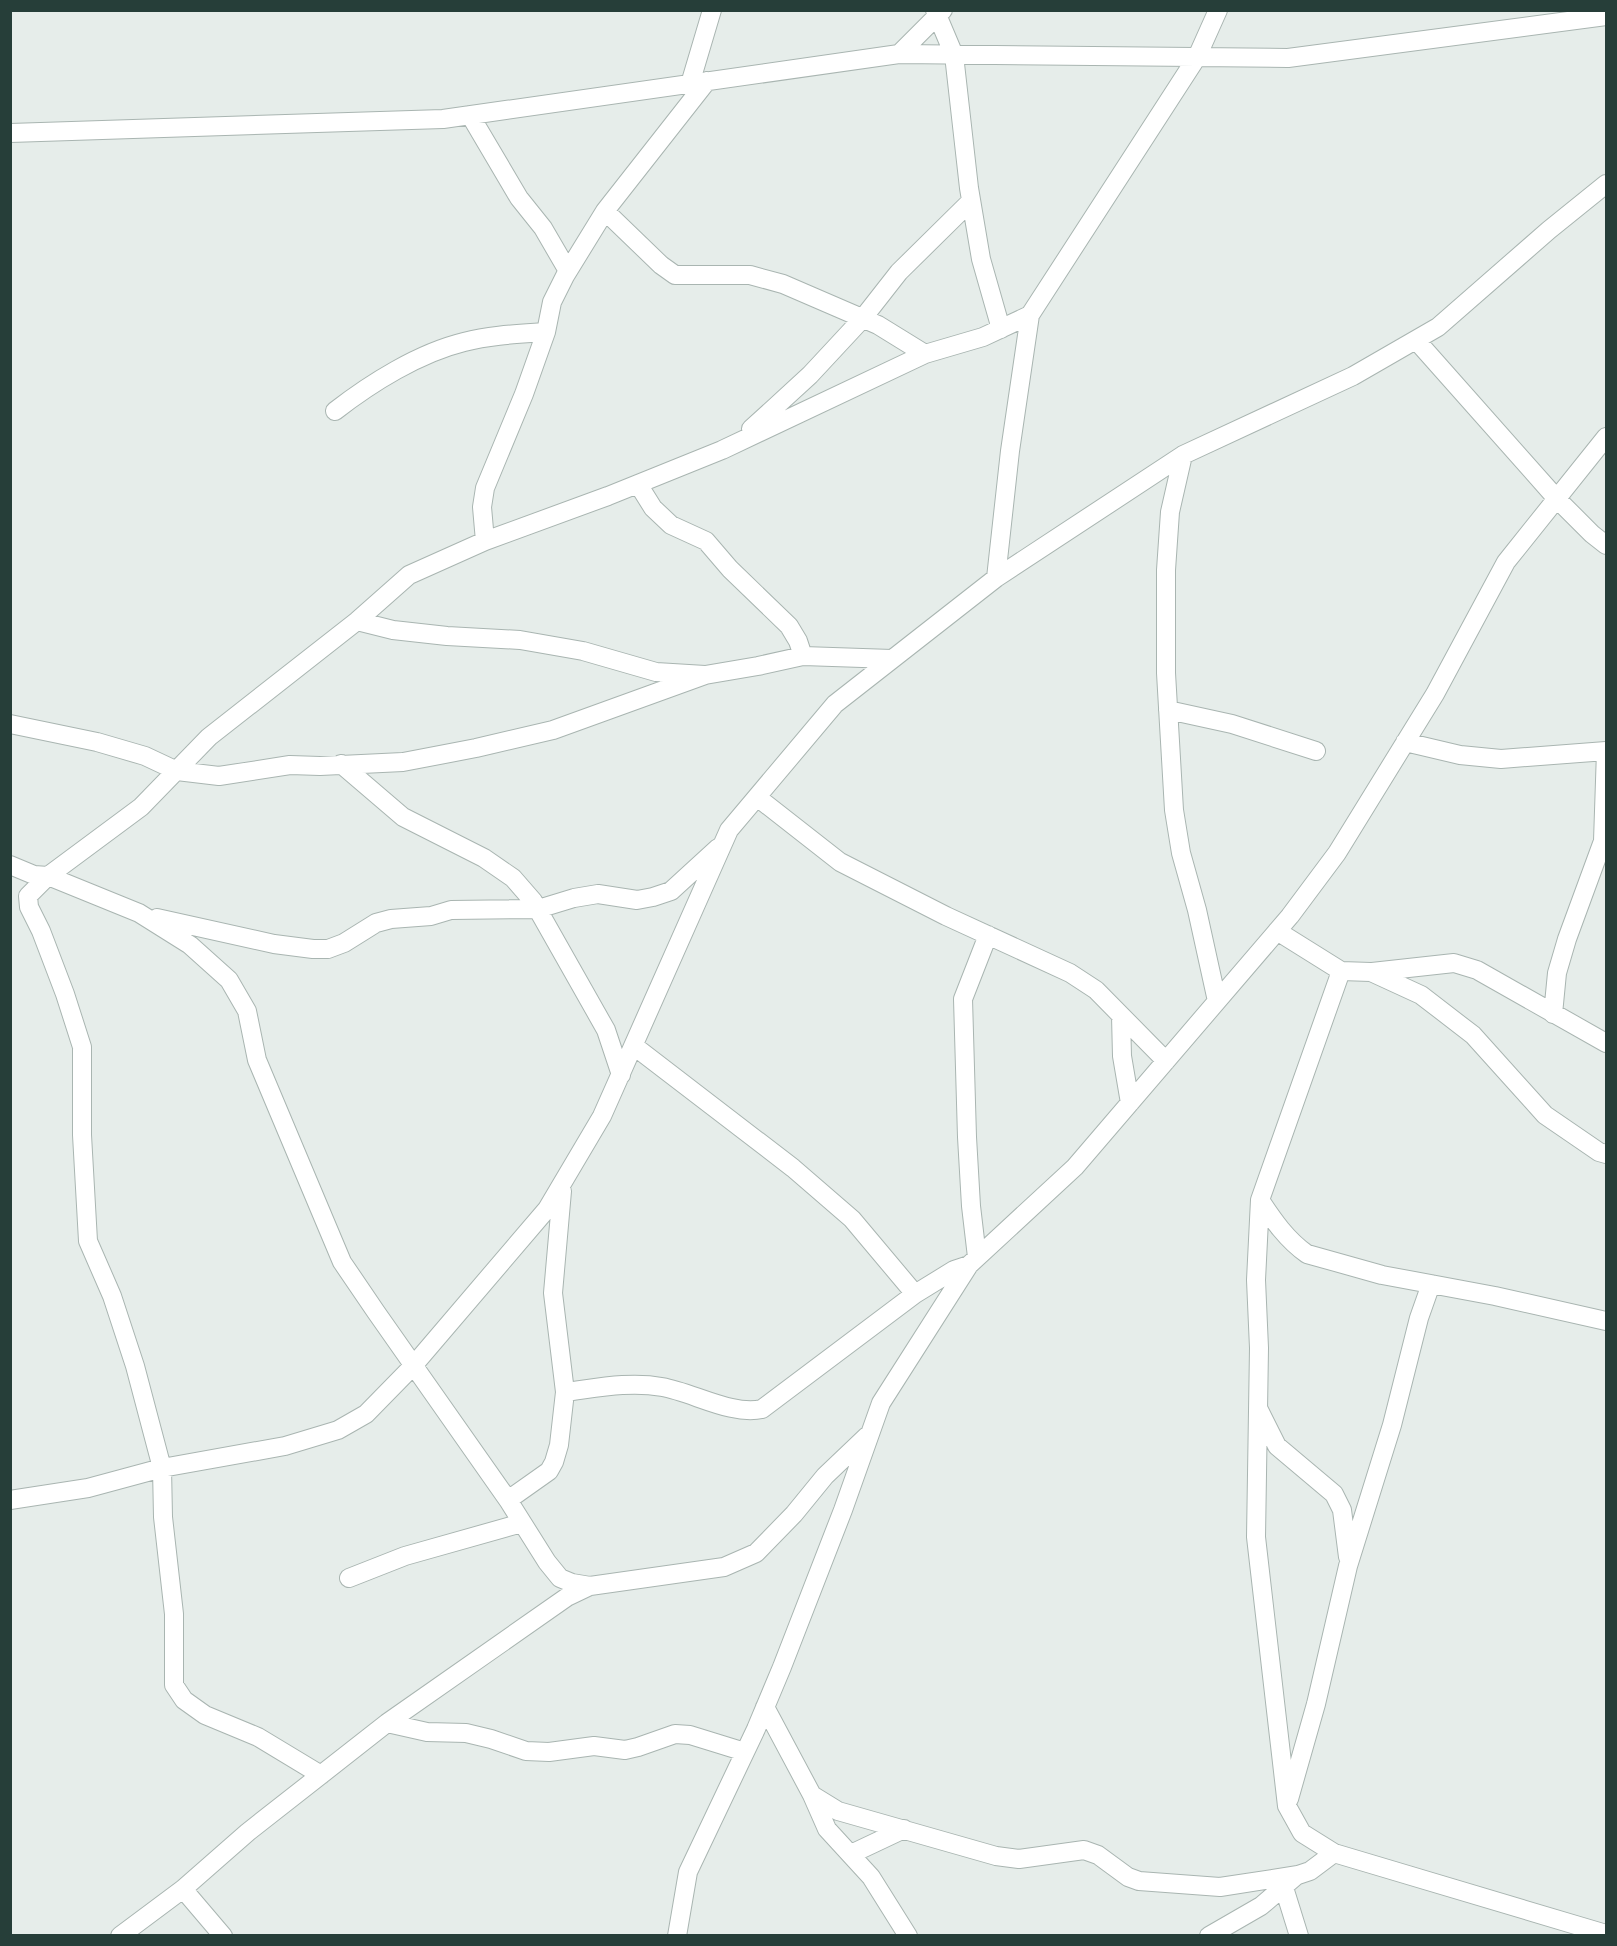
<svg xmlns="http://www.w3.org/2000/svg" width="1617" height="1946" viewBox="0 0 1617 1946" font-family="Commissioner,sans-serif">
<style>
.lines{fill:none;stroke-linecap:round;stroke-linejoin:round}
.minor-casing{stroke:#a9b5b1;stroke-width:20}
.minor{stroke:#fff;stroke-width:18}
</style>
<rect width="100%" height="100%" fill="#e6edea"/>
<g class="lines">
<defs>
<path id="minor" d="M 935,10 L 954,55 L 969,188 L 981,259 L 1001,329
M 899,54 L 943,10
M 690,84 L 712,10
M 470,115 L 519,198 L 543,228 L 568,271
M 10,133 L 443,119 L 899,54 L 1288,58 L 1606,16
M 605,211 L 661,265 L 675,275 L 750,275 L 783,284 L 878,325 L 925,354
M 1416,340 L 1557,499 L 1592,534 L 1606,545
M 335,411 C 371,383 419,353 464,342 C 491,335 518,334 546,332
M 751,429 L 810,375 L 863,318 L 899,272 L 971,201
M 1183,455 L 1170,512 L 1166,570 L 1166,673 L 1174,810 L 1181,853 L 1197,910 L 1217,1001
M 638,484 L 653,508 L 671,525 L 706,541 L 730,569 L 789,626 L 798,641 L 803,656
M 485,541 L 482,507 L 485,488 L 524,394 L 546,332 L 552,302 L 565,276 L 605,211 L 707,81
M 996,578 L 1010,451 L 1030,315 L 1197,57 L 1218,10
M 357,621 L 393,630 L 447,636 L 520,640 L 583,651 L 656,672 L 705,675 L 758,666 L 803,656 L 892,659
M 1168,710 L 1232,724 L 1316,751
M 10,724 L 97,742 L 145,756 L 177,771 L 219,776 L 290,765 L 320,766 L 403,762 L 476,748 L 553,730 L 705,675
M 1405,742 L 1460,755 L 1501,759 L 1606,751
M 341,764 L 403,817 L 484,858 L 513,878 L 533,901 L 606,1030 L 621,1075
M 757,797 L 840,862 L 946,916 L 1070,973 L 1096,990 L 1166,1061
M 10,865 L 34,875 L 48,876 L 139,913 L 190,945 L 229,980 L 247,1011 L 257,1060 L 342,1262 L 376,1312 L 508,1500 L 547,1562 L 560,1578 L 572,1583 L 590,1586
M 157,918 L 274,944 L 313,949 L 328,949 L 344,943 L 376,923 L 391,919 L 431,916 L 451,910 L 538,909 L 574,898 L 598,894 L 637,900 L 653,897 L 671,891 L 718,848
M 1277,931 L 1341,971 L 1260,1200 L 1256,1280 L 1259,1348 L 1256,1537 L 1287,1806 L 1302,1833 L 1334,1853 L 1606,1934
M 1341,971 L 1371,972 L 1421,995 L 1473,1035 L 1545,1115 L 1599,1152 L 1606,1154
M 1372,972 L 1454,963 L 1477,970 L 1606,1043
M 1553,1014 L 1557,973 L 1567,939 L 1603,841 L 1606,751
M 1121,1016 L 1122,1056 L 1130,1103
M 634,1046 L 793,1168 L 852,1219 L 915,1294
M 1260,1200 C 1273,1220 1287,1240 1307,1254 L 1382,1275 L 1495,1296 L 1606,1321
M 977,1257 L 971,1206 L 967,1137 L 963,999 L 988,935
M 565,1392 C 597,1388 630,1381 662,1387 C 692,1392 732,1416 762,1409 L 915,1294 L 954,1270 L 969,1265
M 1259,1410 L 1277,1446 L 1334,1494 L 1342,1510 L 1348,1557
M 10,1500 L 88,1488 L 162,1468 L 285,1446 L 338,1430 L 366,1414 L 413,1366 L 547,1209 L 602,1116 L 729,830 L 835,704 L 996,578 L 1183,455 L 1353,376 L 1438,327 L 1549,230 L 1606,184
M 508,1500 L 549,1471 L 554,1462 L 559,1445 L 565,1392 L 553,1293 L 562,1191
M 349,1578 L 405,1556 L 522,1523
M 765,1707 L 812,1795 L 838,1811 L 996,1856 L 1019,1859 L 1084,1850 L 1098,1855 L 1128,1877 L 1139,1881 L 1220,1887 L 1298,1875 L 1310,1871 L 1334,1853
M 387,1723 L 427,1732 L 466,1733 L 491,1739 L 526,1751 L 549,1752 L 594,1746 L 625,1750 L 638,1747 L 675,1734 L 690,1735 L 745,1752
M 321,1775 L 258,1737 L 205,1715 L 184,1700 L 174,1685 L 174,1614 L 163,1517 L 162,1468 L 135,1366 L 112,1296 L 88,1241 L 82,1135 L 82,1047 L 65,994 L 41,931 L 29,907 L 28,896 L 48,876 L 141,807 L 209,737 L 357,621 L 409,575 L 485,541 L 608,496 L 722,450 L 925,354 L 983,337 L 1030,315
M 812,1795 L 827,1829 L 871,1877 L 908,1936
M 1289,1799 L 1316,1704 L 1348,1566 L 1392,1425 L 1419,1318 L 1431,1284
M 851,1854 L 904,1829
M 1281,1878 L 1299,1936
M 183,1889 L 223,1936
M 120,1936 L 183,1889 L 248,1832 L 387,1723 L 567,1597 L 590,1586 L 724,1567 L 756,1553 L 794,1514 L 825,1476 L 867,1436
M 677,1936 L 688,1872 L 756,1729 L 782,1667 L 843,1510 L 881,1403 L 969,1265 L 1075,1167 L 1290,916 L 1337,853 L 1435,694 L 1506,562 L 1606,437
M 1209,1936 L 1261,1906 L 1296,1876"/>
</defs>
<use href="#minor" class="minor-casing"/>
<use href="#minor" class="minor"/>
</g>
<rect width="1617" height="1946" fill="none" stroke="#263e39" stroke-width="24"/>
</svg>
